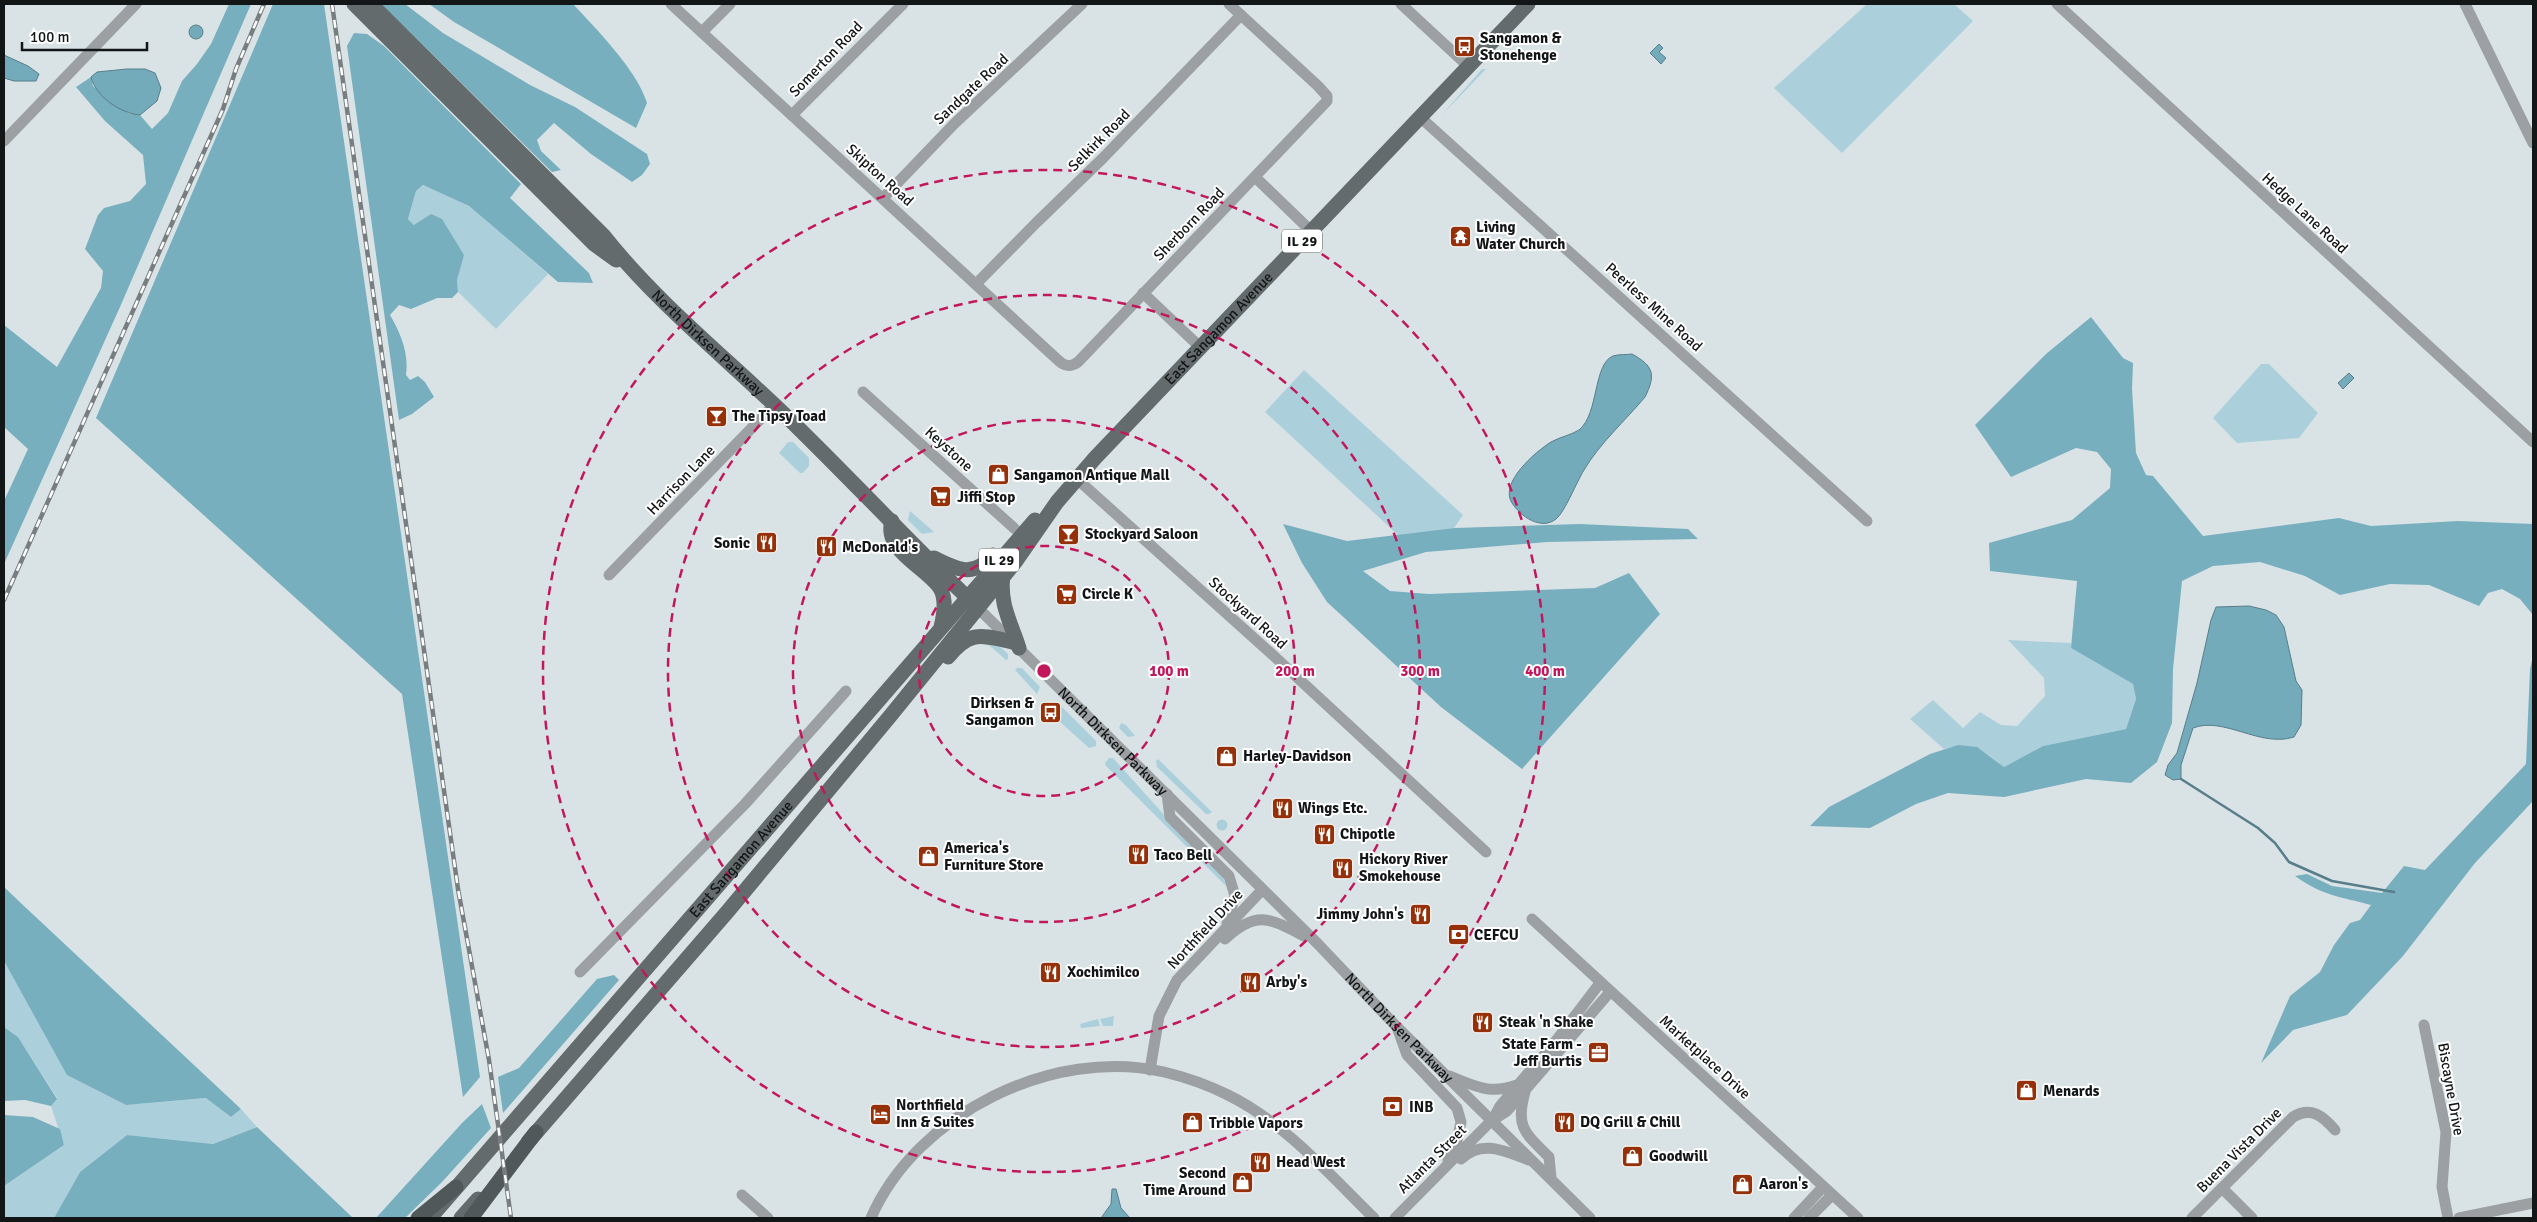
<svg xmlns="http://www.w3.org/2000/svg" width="2537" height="1222" viewBox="0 0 2537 1222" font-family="Signika,sans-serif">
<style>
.green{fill:#abd0dc}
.forest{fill:#78afbf}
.water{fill:#74abbb;stroke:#577e8a}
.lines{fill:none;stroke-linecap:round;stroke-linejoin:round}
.stream{stroke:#577e8a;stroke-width:2.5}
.minor{stroke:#9ca0a2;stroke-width:11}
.major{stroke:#646b6d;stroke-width:15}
.highway{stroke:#50585a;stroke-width:15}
.rail-casing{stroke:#787e80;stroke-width:4.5}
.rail{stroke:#fff;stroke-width:2.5;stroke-dasharray:8;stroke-linecap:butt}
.ring{fill:none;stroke:#c2185b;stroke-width:2.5;stroke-dasharray:9 6}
.labels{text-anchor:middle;stroke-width:4;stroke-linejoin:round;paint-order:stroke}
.shield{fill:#fff;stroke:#5a5c5d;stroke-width:1}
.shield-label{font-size:14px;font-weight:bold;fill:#131617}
.poi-label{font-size:15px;font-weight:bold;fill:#131617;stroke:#fff;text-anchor:start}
.street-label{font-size:15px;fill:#131617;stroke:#fff}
.centre{fill:#c2185b;stroke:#fff;stroke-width:2.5}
.ring-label{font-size:15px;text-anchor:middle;font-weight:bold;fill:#c2185b;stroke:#fff;stroke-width:4;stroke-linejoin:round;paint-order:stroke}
</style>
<rect width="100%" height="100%" fill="#d9e3e6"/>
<path class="green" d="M 1867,4 L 1954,4 L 1973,21 L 1842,153 L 1774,88 Z
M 1482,69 L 1486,69 L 1441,116 Z
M 423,185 L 469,206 L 548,274 L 496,329 L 458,292 L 457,280 L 459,269 L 408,219 L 416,191 Z
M 2261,364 L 2269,364 L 2318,413 L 2299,438 L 2237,443 L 2213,418 Z
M 1304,370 L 1463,515 L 1454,528 L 1398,535 L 1265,412 Z
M 788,442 L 793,442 L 809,458 L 809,466 L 803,473 L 800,473 L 779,453 Z
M 910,511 L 934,532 L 922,534 L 908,520 Z
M 2008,640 L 2071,643 L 2071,648 L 2133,684 L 2136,699 L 2126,729 L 2043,746 L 2004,767 C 1982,750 1973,741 1944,749 L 1910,719 L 1933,700 L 1963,728 L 1980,712 L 2001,725 L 2017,726 L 2045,696 L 2044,678 Z
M 979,643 L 999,646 L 1008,654 L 1008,659 L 1006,660 L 990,646 Z
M 1017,668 L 1022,668 L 1040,687 L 1037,694 L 1015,670 Z
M 1052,702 L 1058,703 L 1096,741 L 1096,746 L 1089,748 L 1058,720 L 1049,706 Z
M 1121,723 L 1126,725 L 1135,736 L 1128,737 L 1119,728 Z
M 1109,758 L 1113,758 L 1167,818 L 1222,874 L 1226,886 L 1106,766 L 1105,763 Z
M 1158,759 L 1212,812 L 1209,814 L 1206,814 L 1157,767 L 1156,761 Z
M1216.5 825a5.5 5.5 0 1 1 11 0a5.5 5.5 0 1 1-11 0Z
M 4,961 L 68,1075 L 126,1105 L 207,1098 L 231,1117 L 241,1109 L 257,1127 L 213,1144 L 127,1135 L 80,1172 L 54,1218 L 4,1218 L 4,1186 L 64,1145 L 51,1106 L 57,1098 L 18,1037 L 4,1027 Z
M 1114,1016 L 1113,1026 L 1103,1026 L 1100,1019 Z
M 1098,1019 L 1100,1026 L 1081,1028 L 1080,1024 Z"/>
<path class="forest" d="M 229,4 L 251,4 L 120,307 L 4,564 L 4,501 L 28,449 L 4,427 L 4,325 L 57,367 L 101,288 L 103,271 L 85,249 L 98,215 L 104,208 L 130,201 L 146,184 L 143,155 L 105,121 L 76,87 L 91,77 L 93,86 L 128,113 L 140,115 L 152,129 L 168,113 L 182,81 L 197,64 L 211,44 Z
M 273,4 L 324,4 L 480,1077 L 463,1097 L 402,694 L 96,418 Z
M 381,4 L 405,4 L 443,33 L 530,85 L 575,107 L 647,154 L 650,164 L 642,175 L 632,182 L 591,154 L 554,123 L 537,140 L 541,151 L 561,170 L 552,172 Z
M 429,4 L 573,4 C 597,30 637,70 647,103 L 636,128 L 454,22 Z
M 354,33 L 367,34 L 384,46 L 521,184 L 510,198 L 589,273 L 593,283 L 558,282 L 469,206 L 423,185 L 416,191 L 408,219 L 414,225 L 431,214 L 442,219 L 464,255 L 457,280 L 458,292 L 452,298 L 437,298 L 411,309 L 399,305 L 390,315 C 401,334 409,353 406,375 L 410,380 L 418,376 L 425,382 L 434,397 L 412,414 L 399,420 L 347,46 Z
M 2091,317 L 2123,358 L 2133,363 L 2132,389 L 2136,453 L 2146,475 L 2153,476 L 2203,536 L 2339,518 L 2371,526 L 2458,521 L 2533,524 L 2533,615 L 2520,599 L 2502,589 L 2488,593 L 2479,606 L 2429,585 L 2390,584 L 2340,595 L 2305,576 L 2260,562 L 2213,566 L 2182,581 L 2173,669 L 2172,723 L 2157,762 L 2131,783 L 2086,779 L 2004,797 L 1948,793 L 1916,804 L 1870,828 L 1810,826 L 1829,807 L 1930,754 L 1958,745 L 1977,747 L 2004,767 L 2043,746 L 2126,729 L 2136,699 L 2133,684 L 2071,648 L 2077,581 L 1990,571 L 1989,543 L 2072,520 L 2110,488 L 2111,469 L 2097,452 L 2076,448 L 2011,477 L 1975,425 L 2046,354 Z
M 1283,524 L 1347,541 L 1454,528 L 1580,524 L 1688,529 L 1698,539 L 1547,542 L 1426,552 L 1363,571 L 1390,591 L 1429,594 L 1595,588 L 1629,573 L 1660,614 L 1522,769 L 1441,707 L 1327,602 L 1302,563 Z
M 2533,656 L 2533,801 L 2475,863 L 2403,956 L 2347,1015 L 2293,1030 L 2261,1063 L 2290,996 L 2320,972 L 2334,945 L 2350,923 L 2360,920 L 2371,905 C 2339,896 2325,897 2295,876 L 2307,874 L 2332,886 L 2382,893 L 2404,866 L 2425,870 L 2526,764 L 2530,669 Z
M 4,887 L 24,906 L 241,1109 L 231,1117 L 206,1098 L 126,1105 L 67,1075 L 4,961 Z
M 614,975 L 619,980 L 503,1113 L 498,1077 L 519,1068 L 597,979 Z
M 4,1027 L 18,1037 L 57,1099 L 51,1106 L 25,1100 L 4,1101 Z
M 482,1104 L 491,1128 L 442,1182 L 405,1218 L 376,1218 L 462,1123 Z
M 4,1115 L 33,1117 L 60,1129 L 64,1145 L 4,1186 Z
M 257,1127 L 352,1217 L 350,1218 L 54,1218 L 80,1172 L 127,1135 L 213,1144 Z"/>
<path class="water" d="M189 32a7 7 0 1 1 14 0a7 7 0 1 1-14 0Z
M 1659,44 L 1663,48 L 1659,52 L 1666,58 L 1661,64 L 1650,53 Z
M 4,55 L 28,66 L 39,74 L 36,81 L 14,81 L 4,78 Z
M 127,69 L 145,69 L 155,73 L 161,88 L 157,101 L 140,115 C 120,113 96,97 91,77 L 97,72 Z
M 1632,354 C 1654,366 1656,375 1645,397 C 1625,421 1600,443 1584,470 C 1577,481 1565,512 1556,519 C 1541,531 1520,516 1512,503 C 1499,483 1535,452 1551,442 C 1560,437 1571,435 1579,430 C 1599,414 1593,364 1613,356 C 1619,354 1626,355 1632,354 Z
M 2349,373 L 2354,378 L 2343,389 L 2338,383 Z
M 2249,606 L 2266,610 L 2276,615 L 2284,627 L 2296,681 L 2302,690 L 2301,725 L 2294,737 C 2260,748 2224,716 2193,728 L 2181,765 L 2181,779 L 2173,780 L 2165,775 L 2168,765 L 2177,753 L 2197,683 L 2211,620 L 2216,607 Z
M 1112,1189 L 1116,1189 L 1121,1208 L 1130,1218 L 1101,1218 L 1111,1204 Z"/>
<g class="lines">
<path class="stream" d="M 2181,779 L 2258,828 L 2275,843 L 2289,862 L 2332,881 L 2394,892"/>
<g class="minor">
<path d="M 671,4 L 1059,361 C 1066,367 1071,367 1078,362 L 1327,101 L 1327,96 L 1318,86 L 1229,4"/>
<path d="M 1401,4 L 1468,66"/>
<path d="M 2057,4 L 2533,442"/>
<path d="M 2465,4 L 2533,143"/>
<path d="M 702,32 L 730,4"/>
<path d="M 792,115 L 903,4"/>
<path d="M 1420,117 L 1867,521"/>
<path d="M 4,141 L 136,4"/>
<path d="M 1255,177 L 1311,231"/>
<path d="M 883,198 L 954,124 L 1082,4"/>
<path d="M 976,284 L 1036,223 L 1103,158 L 1241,15"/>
<path d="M 1143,293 L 1200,347"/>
<path d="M 863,392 L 1015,529"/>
<path d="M 1077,479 L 1275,657 L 1486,852"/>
<path d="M 609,575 L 774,405"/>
<path id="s1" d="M 977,607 L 1317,943 L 1396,1026 L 1590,1218"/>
<path d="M 1167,794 L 1170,817 L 1229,876 L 1235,896 L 1227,923"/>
<path d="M 1532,919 L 1858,1218"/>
<path d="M 1225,939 C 1256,910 1270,918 1304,936"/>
<path d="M 580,972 L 745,804 L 846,691"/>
<path d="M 2424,1025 L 2446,1132 L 2442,1187 L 2448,1218"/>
<path d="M 1398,1030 L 1407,1055 L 1457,1108 L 1461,1122 L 1457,1141 L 1448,1160"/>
<path d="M 1150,1070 L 1159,1016 L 1177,980 L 1262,890"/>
<path d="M 1449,1076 C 1476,1086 1489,1095 1517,1085"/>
<path d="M 1525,1092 C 1515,1127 1525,1133 1549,1157 L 1551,1178"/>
<path d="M 1493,1119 L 1500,1106 L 1555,1042 L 1600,983"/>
<path d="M 1461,1159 C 1482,1139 1505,1151 1529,1160"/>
<path d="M 2222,1188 L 2252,1218"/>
<path d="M 742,1195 L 768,1218"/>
<path d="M 871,1218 C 916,1114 1054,1046 1164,1072 C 1185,1077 1208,1085 1228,1095 C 1285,1123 1329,1174 1374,1218"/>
<path d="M 1395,1218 L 1491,1121 L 1507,1111 L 1610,992"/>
<path d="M 1794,1218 L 1823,1187"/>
<path d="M 1809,1218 L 1832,1195"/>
<path d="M 2192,1218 L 2293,1117 C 2311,1106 2323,1116 2335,1130"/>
<path d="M 2459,1218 L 2533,1203"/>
</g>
<g class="major">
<path d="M 354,4 L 594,244 L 616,260"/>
<path id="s2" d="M 371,4 L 603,235 C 657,303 724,356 786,416 C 850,478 910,543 974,604"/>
<path d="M 892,521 C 883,551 926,567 940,588 C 947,600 944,615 941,627"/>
<path d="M 934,558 C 957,570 974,578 993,555"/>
<path d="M 1003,576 C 999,603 1011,623 1019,648"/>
<path d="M 948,657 C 970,630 981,635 1012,642"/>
<path id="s3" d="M 528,1142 L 728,911 L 891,715 L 1016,561 L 1057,502 L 1095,458 L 1528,4"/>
<path id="s4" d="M 430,1218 L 1035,520"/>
<path d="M 461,1218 L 478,1199"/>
</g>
<path class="highway" d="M 418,1218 L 456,1187
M 471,1218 L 536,1132"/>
<defs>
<path id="rail" d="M 332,4 L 458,889 L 489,1060 L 511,1218
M 4,600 L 223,109 L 236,69 L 264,4"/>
</defs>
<use href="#rail" class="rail-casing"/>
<use href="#rail" class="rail"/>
</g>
<g class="ring">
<circle cx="1044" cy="671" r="125"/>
<circle cx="1044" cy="671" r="251"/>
<circle cx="1044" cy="671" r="376"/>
<circle cx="1044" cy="671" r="501"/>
</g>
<defs>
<symbol id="bus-square" viewBox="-11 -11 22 22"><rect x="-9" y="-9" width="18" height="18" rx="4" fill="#963008" stroke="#fff"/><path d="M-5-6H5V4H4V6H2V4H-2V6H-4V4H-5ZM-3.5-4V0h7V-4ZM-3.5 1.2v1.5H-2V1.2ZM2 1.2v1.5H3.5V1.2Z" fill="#fff"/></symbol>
<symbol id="temple-square" viewBox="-11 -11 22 22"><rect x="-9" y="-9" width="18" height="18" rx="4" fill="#963008" stroke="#fff"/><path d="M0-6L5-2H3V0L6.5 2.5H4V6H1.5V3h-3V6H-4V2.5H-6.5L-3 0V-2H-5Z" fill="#fff"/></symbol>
<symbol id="bar-square" viewBox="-11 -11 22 22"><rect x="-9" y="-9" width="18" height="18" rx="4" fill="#963008" stroke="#fff"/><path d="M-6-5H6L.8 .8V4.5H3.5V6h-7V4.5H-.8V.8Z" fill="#fff"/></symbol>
<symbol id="shop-square" viewBox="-11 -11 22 22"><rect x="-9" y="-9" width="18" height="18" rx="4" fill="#963008" stroke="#fff"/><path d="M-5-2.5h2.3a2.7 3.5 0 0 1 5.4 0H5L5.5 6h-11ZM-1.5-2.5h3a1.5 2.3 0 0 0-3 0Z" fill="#fff"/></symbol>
<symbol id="supermarket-square" viewBox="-11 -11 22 22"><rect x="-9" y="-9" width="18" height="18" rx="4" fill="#963008" stroke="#fff"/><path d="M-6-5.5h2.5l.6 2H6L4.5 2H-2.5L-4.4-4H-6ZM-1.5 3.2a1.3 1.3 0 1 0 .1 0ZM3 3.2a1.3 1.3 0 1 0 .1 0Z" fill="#fff"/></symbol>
<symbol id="restaurant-square" viewBox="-11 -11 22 22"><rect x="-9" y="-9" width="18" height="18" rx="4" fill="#963008" stroke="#fff"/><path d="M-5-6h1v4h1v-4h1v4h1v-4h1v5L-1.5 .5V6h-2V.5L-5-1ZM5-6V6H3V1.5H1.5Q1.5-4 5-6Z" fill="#fff"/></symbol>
<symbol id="bank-square" viewBox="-11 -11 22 22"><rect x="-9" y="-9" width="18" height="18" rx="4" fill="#963008" stroke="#fff"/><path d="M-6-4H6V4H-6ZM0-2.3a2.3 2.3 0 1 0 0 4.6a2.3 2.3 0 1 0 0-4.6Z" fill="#fff"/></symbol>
<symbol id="office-square" viewBox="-11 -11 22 22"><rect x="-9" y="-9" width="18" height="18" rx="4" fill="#963008" stroke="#fff"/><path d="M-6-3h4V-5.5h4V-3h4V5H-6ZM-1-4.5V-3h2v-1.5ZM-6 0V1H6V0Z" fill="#fff"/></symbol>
<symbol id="hotel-square" viewBox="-11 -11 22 22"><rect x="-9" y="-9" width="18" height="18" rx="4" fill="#963008" stroke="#fff"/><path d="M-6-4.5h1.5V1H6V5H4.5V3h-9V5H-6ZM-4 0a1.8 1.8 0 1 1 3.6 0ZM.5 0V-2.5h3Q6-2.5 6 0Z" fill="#fff"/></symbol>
</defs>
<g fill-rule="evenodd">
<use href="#bus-square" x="1452" y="34" width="25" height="25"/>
<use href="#temple-square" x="1448" y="224" width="25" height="25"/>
<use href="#bar-square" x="704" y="404" width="25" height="25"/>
<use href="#shop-square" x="986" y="462" width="25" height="25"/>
<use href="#supermarket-square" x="928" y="484" width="25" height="25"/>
<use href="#bar-square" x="1056" y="522" width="25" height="25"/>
<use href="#restaurant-square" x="754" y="530" width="25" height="25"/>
<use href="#restaurant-square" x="814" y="534" width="25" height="25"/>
<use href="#supermarket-square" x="1054" y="582" width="25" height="25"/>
<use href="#bus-square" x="1038" y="700" width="25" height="25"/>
<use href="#shop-square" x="1214" y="744" width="25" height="25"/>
<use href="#restaurant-square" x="1270" y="796" width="25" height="25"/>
<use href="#restaurant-square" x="1312" y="822" width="25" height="25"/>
<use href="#restaurant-square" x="1126" y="842" width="25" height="25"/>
<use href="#shop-square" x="916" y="844" width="25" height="25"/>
<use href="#restaurant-square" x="1330" y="856" width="25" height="25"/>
<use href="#restaurant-square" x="1408" y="902" width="25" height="25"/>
<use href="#bank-square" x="1446" y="922" width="25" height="25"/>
<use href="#restaurant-square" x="1038" y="960" width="25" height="25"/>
<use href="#restaurant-square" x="1238" y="970" width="25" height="25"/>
<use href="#restaurant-square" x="1470" y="1010" width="25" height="25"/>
<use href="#office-square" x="1586" y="1040" width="25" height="25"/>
<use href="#shop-square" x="2014" y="1078" width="25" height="25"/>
<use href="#bank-square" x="1380" y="1094" width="25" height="25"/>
<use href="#hotel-square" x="868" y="1102" width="25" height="25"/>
<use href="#restaurant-square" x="1552" y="1110" width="25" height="25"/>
<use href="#shop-square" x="1180" y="1110" width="25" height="25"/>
<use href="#shop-square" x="1620" y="1144" width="25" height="25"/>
<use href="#restaurant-square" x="1248" y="1150" width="25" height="25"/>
<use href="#shop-square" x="1230" y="1170" width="25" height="25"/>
<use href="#shop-square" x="1730" y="1172" width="25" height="25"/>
</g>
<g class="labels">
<g class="shield">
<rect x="1282" y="229.5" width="40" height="23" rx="4"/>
<rect x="979" y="548.5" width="40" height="23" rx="4"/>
</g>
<g class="shield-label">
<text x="1302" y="246">IL 29</text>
<text x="999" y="565">IL 29</text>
</g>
<g class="poi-label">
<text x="1480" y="43">Sangamon &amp;<tspan x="1480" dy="17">Stonehenge</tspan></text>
<text x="1476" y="232">Living<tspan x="1476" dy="17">Water Church</tspan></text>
<text x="732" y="421">The Tipsy Toad</text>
<text x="1014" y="480">Sangamon Antique Mall</text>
<text x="957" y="502">Jiffi Stop</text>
<text x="1085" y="539">Stockyard Saloon</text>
<text x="750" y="548" text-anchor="end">Sonic</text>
<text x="842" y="552">McDonald's</text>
<text x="1082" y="599">Circle K</text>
<text x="1034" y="708" text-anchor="end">Dirksen &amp;<tspan x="1034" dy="17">Sangamon</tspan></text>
<text x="1243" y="761">Harley-Davidson</text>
<text x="1298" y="813">Wings Etc.</text>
<text x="1340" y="839">Chipotle</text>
<text x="944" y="853">America's<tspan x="944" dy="17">Furniture Store</tspan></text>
<text x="1154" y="860">Taco Bell</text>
<text x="1359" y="864">Hickory River<tspan x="1359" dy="17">Smokehouse</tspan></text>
<text x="1404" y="919" text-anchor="end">Jimmy John's</text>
<text x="1474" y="940">CEFCU</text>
<text x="1067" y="977">Xochimilco</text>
<text x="1266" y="987">Arby's</text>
<text x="1499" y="1027">Steak 'n Shake</text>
<text x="1582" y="1049" text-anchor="end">State Farm -<tspan x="1582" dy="17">Jeff Burtis</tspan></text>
<text x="2043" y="1096">Menards</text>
<text x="896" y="1110">Northfield<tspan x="896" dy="17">Inn &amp; Suites</tspan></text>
<text x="1409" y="1112">INB</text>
<text x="1580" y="1127">DQ Grill &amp; Chill</text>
<text x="1209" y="1128">Tribble Vapors</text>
<text x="1649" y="1161">Goodwill</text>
<text x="1276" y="1167">Head West</text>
<text x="1226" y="1178" text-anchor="end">Second<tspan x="1226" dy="17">Time Around</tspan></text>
<text x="1759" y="1189">Aaron's</text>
</g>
<g class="street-label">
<text transform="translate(826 59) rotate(-46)" y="5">Somerton Road</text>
<text transform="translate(971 89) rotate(-43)" y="5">Sandgate Road</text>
<text transform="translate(1099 140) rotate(-45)" y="5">Selkirk Road</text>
<text transform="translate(880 175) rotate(42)" y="5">Skipton Road</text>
<text transform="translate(2305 213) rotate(43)" y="5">Hedge Lane Road</text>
<text transform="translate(1189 224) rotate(-46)" y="5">Sherborn Road</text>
<text transform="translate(1654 307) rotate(42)" y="5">Peerless Mine Road</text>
<text dy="5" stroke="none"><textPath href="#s3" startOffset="1068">East Sangamon Avenue</textPath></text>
<text dy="5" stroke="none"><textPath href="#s2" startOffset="478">North Dirksen Parkway</textPath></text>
<text transform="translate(949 449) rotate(42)" y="5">Keystone</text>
<text transform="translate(681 480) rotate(-46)" y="5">Harrison Lane</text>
<text transform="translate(1248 613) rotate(42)" y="5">Stockyard Road</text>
<text dy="5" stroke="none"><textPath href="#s1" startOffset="191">North Dirksen Parkway</textPath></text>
<text dy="5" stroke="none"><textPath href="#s4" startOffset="475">East Sangamon Avenue</textPath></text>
<text transform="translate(1205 929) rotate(-47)" y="5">Northfield Drive</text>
<text dy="5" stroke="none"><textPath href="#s1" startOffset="596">North Dirksen Parkway</textPath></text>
<text transform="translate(1705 1057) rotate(42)" y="5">Marketplace Drive</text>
<text transform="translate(2451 1089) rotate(80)" y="5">Biscayne Drive</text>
<text transform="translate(2239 1150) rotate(-45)" y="5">Buena Vista Drive</text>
<text transform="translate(1432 1159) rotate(-45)" y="5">Atlanta Street</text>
</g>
</g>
<circle cx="1044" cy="671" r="8" class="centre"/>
<g class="ring-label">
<text x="1169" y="676">100 m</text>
<text x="1295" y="676">200 m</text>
<text x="1420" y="676">300 m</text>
<text x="1545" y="676">400 m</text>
</g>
<rect width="2537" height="1222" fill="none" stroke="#131617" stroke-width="10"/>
<path d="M22 42v8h125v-8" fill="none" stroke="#131617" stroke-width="2.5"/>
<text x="30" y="42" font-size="15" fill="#131617" stroke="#ffffff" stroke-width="4" paint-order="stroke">100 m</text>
</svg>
